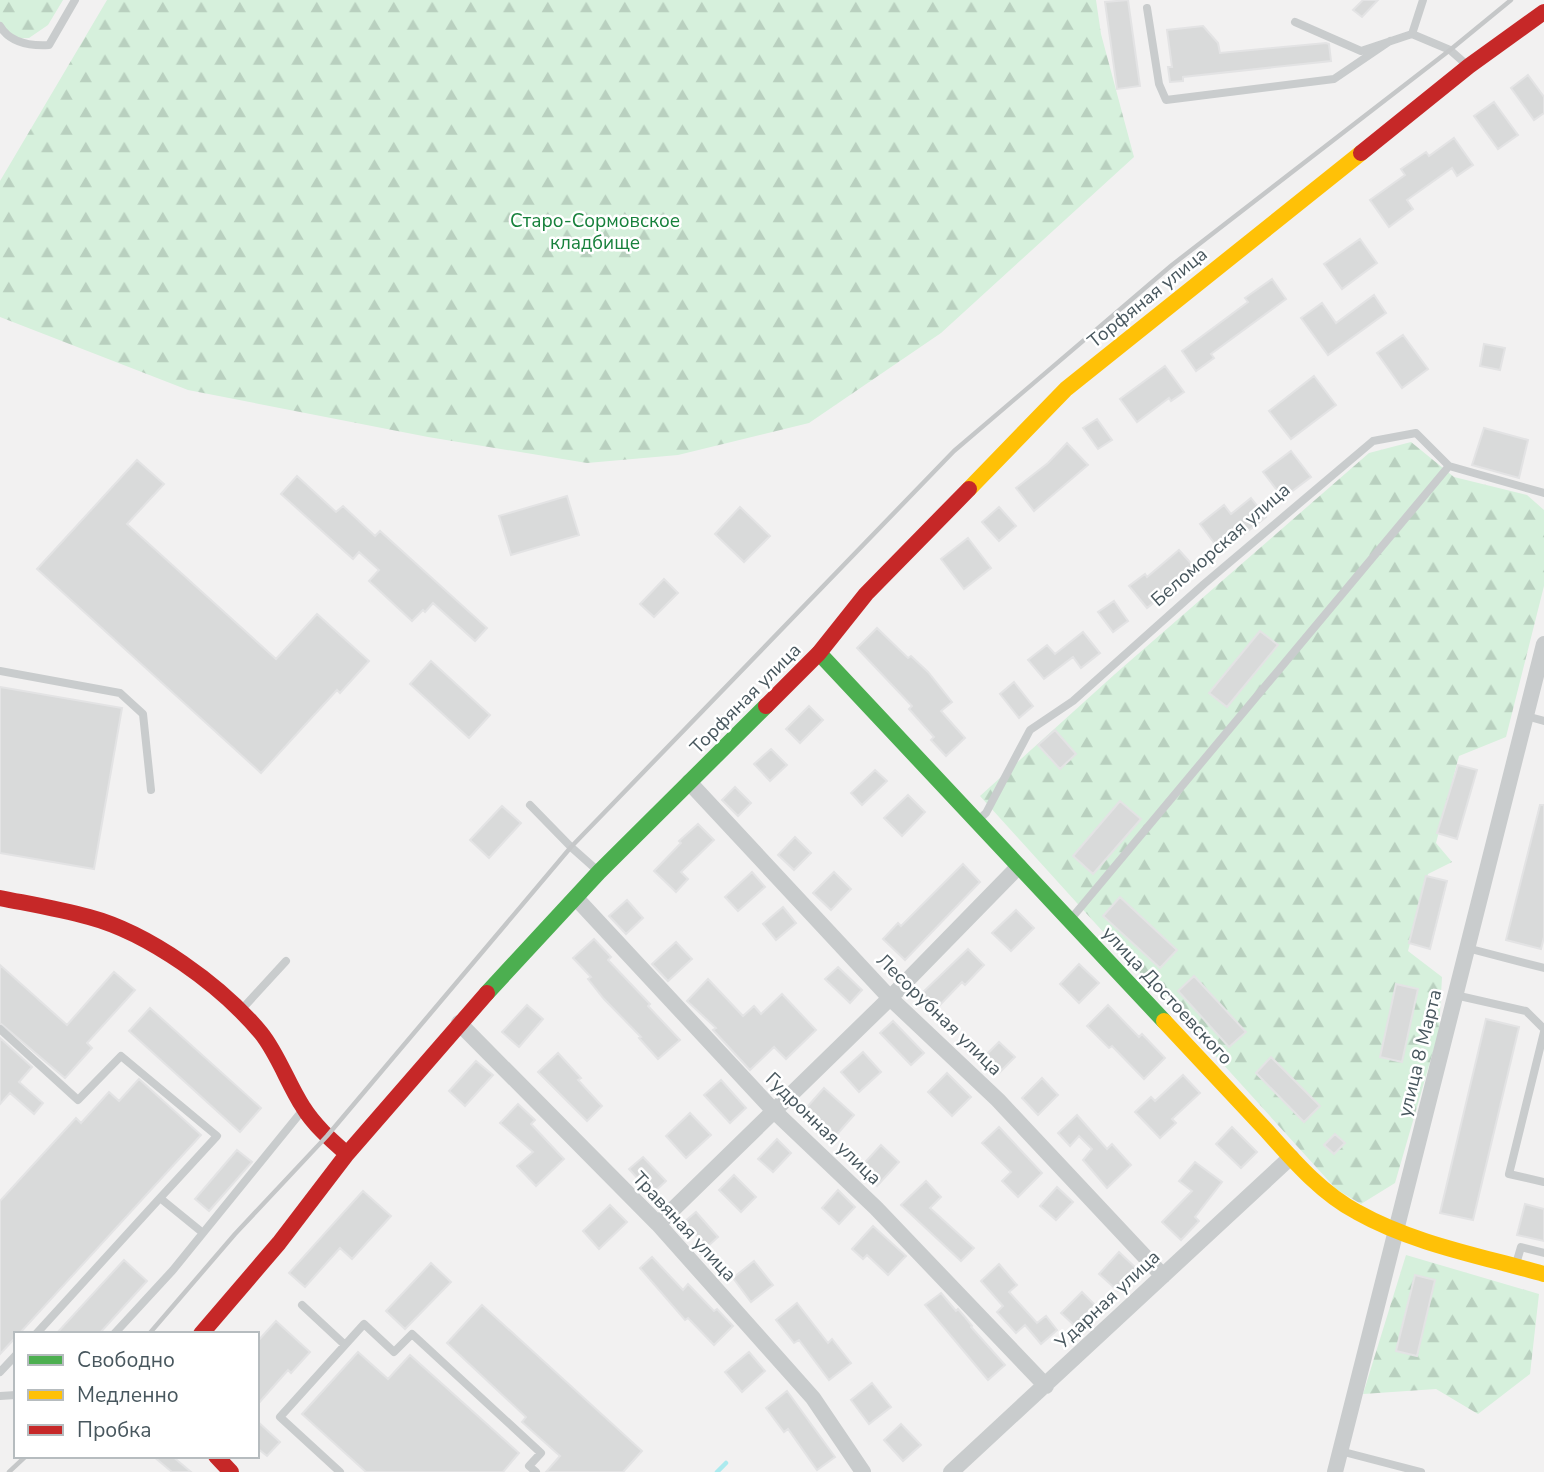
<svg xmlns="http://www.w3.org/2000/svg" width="1544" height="1472" viewBox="0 0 1544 1472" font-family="'Nunito Sans',sans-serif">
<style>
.forest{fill:url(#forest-firs)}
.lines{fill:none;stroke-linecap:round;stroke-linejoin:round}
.stream{stroke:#abeaee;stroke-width:4.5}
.building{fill:#d9dada;stroke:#e3e3e4;stroke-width:2}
.lane{stroke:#c9cccd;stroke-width:8}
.street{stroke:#c9cccd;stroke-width:16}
.fast{stroke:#4caf50;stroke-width:16}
.slow{stroke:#ffc107;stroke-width:16}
.jam{stroke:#c62828;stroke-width:16}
.rail{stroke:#c5c7c8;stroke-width:4.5}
.labels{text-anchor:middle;stroke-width:5;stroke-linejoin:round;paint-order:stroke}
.park-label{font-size:19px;fill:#17813c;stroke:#fff}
.street-label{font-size:19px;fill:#48575e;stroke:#fff}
</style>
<defs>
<pattern id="forest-firs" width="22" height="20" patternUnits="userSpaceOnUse" patternTransform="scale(1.75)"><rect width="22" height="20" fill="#d6f0dc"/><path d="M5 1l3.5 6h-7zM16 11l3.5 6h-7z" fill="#b9d0bf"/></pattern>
</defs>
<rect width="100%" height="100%" fill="#f2f1f1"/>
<path class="forest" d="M 0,0 L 63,0 L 48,25 L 29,38 L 6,39 L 0,32 Z
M 107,0 L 1096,0 L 1101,34 L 1134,157 L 941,333 L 809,423 L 678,455 L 587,463 L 428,437 L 188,390 L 0,317 L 0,181 Z
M 1411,442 L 1454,477 L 1527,495 L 1544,510 L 1544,586 L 1506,737 L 1459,756 L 1436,843 L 1452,862 L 1428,874 L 1408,951 L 1442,977 L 1439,1031 L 1395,1183 L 1361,1204 L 1336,1189 L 980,796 L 1115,674 L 1369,453 Z
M 1406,1255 L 1539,1294 L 1530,1374 L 1478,1414 L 1436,1389 L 1363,1394 Z"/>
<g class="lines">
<path class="stream" d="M 717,1472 L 726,1463"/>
</g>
<path class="building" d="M 1128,0 L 1140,86 L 1117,89 L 1105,2 Z
M 1363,0 L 1378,0 L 1362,17 L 1353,10 Z
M 1203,26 L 1218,43 L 1220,53 L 1326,43 L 1329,44 L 1331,61 L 1183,77 L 1183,81 L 1170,82 L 1168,67 L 1172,67 L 1167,30 Z
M 1528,75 L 1544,97 L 1544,113 L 1534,120 L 1511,88 Z
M 1494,102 L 1518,135 L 1498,149 L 1474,116 Z
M 1454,138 L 1473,165 L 1457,176 L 1452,168 L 1407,200 L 1413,209 L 1389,227 L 1370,200 L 1405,175 L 1401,169 L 1426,152 L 1429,156 Z
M 1360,239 L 1377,263 L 1342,289 L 1324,264 Z
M 1272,279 L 1286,299 L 1211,354 L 1214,358 L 1196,371 L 1182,351 L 1248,302 L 1245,298 Z
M 1374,295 L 1386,313 L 1328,355 L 1301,318 L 1322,303 L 1336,323 Z
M 1403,335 L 1428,369 L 1402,388 L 1377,353 Z
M 1484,344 L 1505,348 L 1500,370 L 1480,366 Z
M 1165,366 L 1184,392 L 1171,401 L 1169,398 L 1137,422 L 1120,399 Z
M 1314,376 L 1336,405 L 1291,439 L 1269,411 Z
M 1097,419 L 1112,440 L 1098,449 L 1083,428 Z
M 1484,428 L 1528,440 L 1519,478 L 1472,465 Z
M 1067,443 L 1088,465 L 1034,511 L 1016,488 L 1048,463 Z
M 1291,451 L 1311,477 L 1283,498 L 1263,472 Z
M 137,460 L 164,484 L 127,524 L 276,659 L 317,614 L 369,661 L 340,693 L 337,690 L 261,773 L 37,569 Z
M 297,476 L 336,512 L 343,506 L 375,536 L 380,531 L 487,628 L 475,641 L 433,603 L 425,612 L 423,610 L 412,621 L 369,581 L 379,570 L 359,552 L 353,559 L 281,494 Z
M 567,496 L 579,535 L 511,555 L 499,516 Z
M 1251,498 L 1266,517 L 1221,552 L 1200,524 L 1224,505 L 1231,514 Z
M 740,507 L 770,536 L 744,562 L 715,534 Z
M 999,507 L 1016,526 L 999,541 L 982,522 Z
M 968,538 L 991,568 L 964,589 L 941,559 Z
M 1179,550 L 1196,569 L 1147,608 L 1129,586 L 1145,574 L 1147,577 Z
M 664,579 L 678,593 L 654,617 L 640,604 Z
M 1114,601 L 1128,621 L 1113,632 L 1098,612 Z
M 877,628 L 908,658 L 911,656 L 928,672 L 952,702 L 941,711 L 965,738 L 946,756 L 931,740 L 934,737 L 909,709 L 912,706 L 857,648 Z
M 1260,631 L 1278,645 L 1227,707 L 1209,693 Z
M 1083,632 L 1100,653 L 1081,668 L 1073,657 L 1044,679 L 1028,660 L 1047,645 L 1055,654 Z
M 431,661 L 490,715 L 469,738 L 410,684 Z
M 1014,682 L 1033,706 L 1019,718 L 1000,694 Z
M 0,687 L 122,708 L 94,869 L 0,853 Z
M 809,706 L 823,720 L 800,743 L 786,729 Z
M 1055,730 L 1076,754 L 1060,769 L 1038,745 Z
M 771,749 L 787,765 L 770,781 L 754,764 Z
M 1458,765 L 1477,770 L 1457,839 L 1437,833 Z
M 875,770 L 887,781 L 862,805 L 851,793 Z
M 735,787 L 751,803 L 738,816 L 722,800 Z
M 908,795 L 925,812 L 902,836 L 884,818 Z
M 1120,801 L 1141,819 L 1093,874 L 1073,856 Z
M 1540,805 L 1544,805 L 1544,937 L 1541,949 L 1506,940 Z
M 502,806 L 521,823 L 489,858 L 470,840 Z
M 698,824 L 714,840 L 681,872 L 688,879 L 676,892 L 654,871 L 681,843 L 679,841 Z
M 795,837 L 811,853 L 794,870 L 778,855 Z
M 963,864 L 980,882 L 905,960 L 883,939 L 898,923 L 901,926 Z
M 752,872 L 765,887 L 738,911 L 725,897 Z
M 834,872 L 851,889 L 831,910 L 813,893 Z
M 1426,876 L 1447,881 L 1430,949 L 1409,943 Z
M 1120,897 L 1177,950 L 1160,968 L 1103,916 Z
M 627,900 L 643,918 L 626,934 L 609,916 Z
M 783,907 L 796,923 L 776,940 L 763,924 Z
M 1016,910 L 1034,928 L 1011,951 L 992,933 Z
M 594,939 L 611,957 L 608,960 L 650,1004 L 648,1006 L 680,1040 L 658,1059 L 639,1038 L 641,1037 L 604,999 L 588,979 L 591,977 L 573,958 Z
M 676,942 L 692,959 L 668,981 L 652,964 Z
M 968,949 L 984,965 L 965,985 L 962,982 L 935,1010 L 920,995 Z
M 1079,964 L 1099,983 L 1079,1003 L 1060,984 Z
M 0,965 L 67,1025 L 114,972 L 135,990 L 87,1043 L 92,1048 L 65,1078 L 0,1023 Z
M 838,967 L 862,990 L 850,1003 L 825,979 Z
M 1194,976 L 1246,1032 L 1229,1047 L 1178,991 Z
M 708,979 L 743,1016 L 754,1006 L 761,1014 L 782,994 L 816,1030 L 786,1059 L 774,1047 L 750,1070 L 713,1030 L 716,1028 L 687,1001 Z
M 1396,984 L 1418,989 L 1402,1062 L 1380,1057 Z
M 527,1005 L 543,1019 L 519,1047 L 502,1032 Z
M 1108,1005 L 1139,1037 L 1142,1034 L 1165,1058 L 1144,1079 L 1112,1046 L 1109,1048 L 1087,1026 Z
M 150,1008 L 261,1108 L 240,1132 L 129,1031 Z
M 1486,1019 L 1519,1027 L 1473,1220 L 1440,1213 Z
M 893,1021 L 924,1053 L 911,1065 L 880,1033 Z
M 0,1038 L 32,1067 L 19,1082 L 43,1103 L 34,1114 L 10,1093 L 0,1104 Z
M 999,1042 L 1015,1057 L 999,1073 L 983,1058 Z
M 863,1052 L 881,1072 L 859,1092 L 841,1072 Z
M 558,1053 L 581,1078 L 578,1080 L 602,1106 L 587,1121 L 538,1072 Z
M 1271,1057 L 1320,1106 L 1304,1122 L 1256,1073 Z
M 476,1061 L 493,1075 L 465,1106 L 449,1091 Z
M 947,1073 L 971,1097 L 952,1116 L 928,1092 Z
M 1183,1075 L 1200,1093 L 1172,1119 L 1176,1123 L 1160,1138 L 1135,1112 L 1151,1097 L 1155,1101 Z
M 1042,1078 L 1058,1095 L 1038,1115 L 1022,1098 Z
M 139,1079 L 201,1135 L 19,1334 L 16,1334 L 16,1337 L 0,1354 L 0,1201 L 76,1118 L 81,1123 L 109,1092 L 119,1101 Z
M 721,1080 L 746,1108 L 730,1123 L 704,1095 Z
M 824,1088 L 854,1115 L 831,1141 L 800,1115 Z
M 518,1104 L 535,1120 L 531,1124 L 564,1159 L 536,1186 L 517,1166 L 533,1152 L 500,1123 Z
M 690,1113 L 711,1135 L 686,1158 L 666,1136 Z
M 1077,1115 L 1107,1149 L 1112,1144 L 1131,1165 L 1107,1188 L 1083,1160 L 1092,1149 L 1079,1136 L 1070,1146 L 1058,1133 Z
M 999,1127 L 1042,1173 L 1018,1197 L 1002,1181 L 1011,1172 L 982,1143 Z
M 1232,1127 L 1257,1152 L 1241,1168 L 1216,1144 Z
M 1335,1134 L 1345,1143 L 1334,1154 L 1324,1145 Z
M 777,1139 L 791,1153 L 773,1172 L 758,1159 Z
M 881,1145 L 899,1162 L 877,1186 L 859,1169 Z
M 237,1150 L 252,1162 L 209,1211 L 195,1199 Z
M 643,1157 L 666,1181 L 652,1194 L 629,1169 Z
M 1195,1162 L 1222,1182 L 1195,1217 L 1199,1221 L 1181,1240 L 1162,1222 L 1192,1191 L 1179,1181 Z
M 734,1175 L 756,1197 L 741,1212 L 719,1190 Z
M 926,1181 L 941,1197 L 930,1208 L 974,1248 L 961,1261 L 901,1205 Z
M 1057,1187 L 1073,1202 L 1056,1220 L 1040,1206 Z
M 838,1190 L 855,1207 L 839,1224 L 822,1208 Z
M 363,1191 L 391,1216 L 352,1259 L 340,1248 L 305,1287 L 289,1273 Z
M 1525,1204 L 1544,1209 L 1544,1241 L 1517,1235 Z
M 610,1205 L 627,1222 L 599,1249 L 583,1231 Z
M 696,1212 L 718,1237 L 707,1247 L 684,1222 Z
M 873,1226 L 906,1256 L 888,1275 L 867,1255 L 863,1259 L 852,1249 Z
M 1119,1252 L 1137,1269 L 1118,1291 L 1099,1274 Z
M 652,1257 L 683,1290 L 688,1284 L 714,1311 L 717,1309 L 733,1326 L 714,1345 L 688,1318 L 685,1320 L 640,1268 Z
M 124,1260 L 147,1281 L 99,1334 L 56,1334 Z
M 754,1261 L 773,1285 L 751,1302 L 733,1278 Z
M 431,1263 L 451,1282 L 405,1329 L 386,1311 Z
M 999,1264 L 1017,1285 L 1009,1292 L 1037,1323 L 1046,1316 L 1057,1330 L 1041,1344 L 1025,1325 L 1016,1333 L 997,1312 L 1003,1306 L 981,1281 Z
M 1415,1275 L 1435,1280 L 1417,1356 L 1396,1351 Z
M 1082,1292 L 1095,1305 L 1075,1326 L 1061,1313 Z
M 941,1293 L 956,1311 L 958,1309 L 964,1316 L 972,1326 L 971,1327 L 1005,1365 L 988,1380 L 925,1305 Z
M 797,1303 L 828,1343 L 832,1339 L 851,1363 L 829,1380 L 799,1340 L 794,1343 L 776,1320 Z
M 482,1305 L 642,1451 L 623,1472 L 546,1472 L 560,1456 L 522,1422 L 526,1417 L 447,1343 Z
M 276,1321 L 310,1352 L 291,1373 L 288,1370 L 257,1405 L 257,1342 Z
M 358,1352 L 388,1379 L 410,1355 L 519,1453 L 503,1472 L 366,1472 L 302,1414 Z
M 749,1352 L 765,1371 L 742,1392 L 725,1372 Z
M 872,1383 L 891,1407 L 869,1424 L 851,1400 Z
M 787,1391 L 835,1457 L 817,1470 L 788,1429 L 784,1432 L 766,1408 Z
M 257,1421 L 280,1442 L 267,1456 L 257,1448 Z
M 901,1424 L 921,1445 L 903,1461 L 884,1440 Z
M 153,1456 L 172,1456 L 191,1472 L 172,1472 Z"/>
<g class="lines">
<path class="lane" d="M 1147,8 L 1159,84 L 1166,100 L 1334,79 L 1390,41
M 1295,22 L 1361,51 L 1412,34 L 1450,50 L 1467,65
M 0,26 C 10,43 31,46 49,45 L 75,0
M 1412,34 L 1423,0
M 0,671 L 120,693 L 143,714 L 151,790
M 1526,716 L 1544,721
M 530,805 L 571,847 L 598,871
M 978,820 L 986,813 L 1030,730 L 1073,701 L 1204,584 L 1373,441 L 1416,433 L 1449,466 L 1544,493
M 1070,920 L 1449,466
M 1467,948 L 1544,968
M 1455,995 L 1526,1011 L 1544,1029
M 242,1009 L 286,961
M 0,1029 L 78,1100 L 121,1056 L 217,1136 L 160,1198 L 203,1233
M 1544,1032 L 1509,1174 L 1544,1182
M 1516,1264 L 1521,1247 L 1544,1253
M 302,1305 L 345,1345 L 280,1417 L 340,1472
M 36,1334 L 160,1198
M 114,1334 L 173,1270 L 302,1111
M 345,1345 L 364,1324 L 394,1352 L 412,1334 L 541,1453 L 529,1466 L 536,1472
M 0,1372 L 16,1355
M 0,1396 L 16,1395
M 1340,1451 L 1421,1472"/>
<path class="street" d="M 689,782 L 890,998 L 998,1100 L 1163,1276
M 576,898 L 773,1110 L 876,1208 L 1046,1386
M 459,1023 L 658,1224 L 813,1398 L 863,1472
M 658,1224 L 890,998 L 1019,866
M 951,1472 L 1291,1157
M 1335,1472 L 1544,644"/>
<path class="fast" d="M 819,653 L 1164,1021
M 487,993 L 599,872 L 766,706"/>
<path class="slow" d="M 969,489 L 1066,389 L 1361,153
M 1164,1021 C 1198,1057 1232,1094 1266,1130 C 1293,1160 1321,1193 1357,1212 C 1414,1244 1481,1256 1544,1274"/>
<path class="jam" d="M 1361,153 L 1469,66 L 1544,12
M 766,706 L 819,653 L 866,594 L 969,489
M 0,898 C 30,904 60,909 89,917 C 149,933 221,985 261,1033 C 278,1054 288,1084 303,1107 C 314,1125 331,1140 347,1154
M 201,1334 L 279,1243 L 347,1154 L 487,993
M 216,1456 L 231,1472"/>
<path class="rail" d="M 149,1334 L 235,1234 L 327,1136 L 571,847 L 954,451 L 1172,265 L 1450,50 L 1511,0
M 9,1472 L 26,1456"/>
</g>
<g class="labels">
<g class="park-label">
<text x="595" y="227">Старо-Сормовское<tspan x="595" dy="22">кладбище</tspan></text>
</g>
<g class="street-label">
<text transform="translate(1147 297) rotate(-39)" y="7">Торфяная улица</text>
<text transform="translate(1220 544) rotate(-41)" y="7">Беломорская улица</text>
<text transform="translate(745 698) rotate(-45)" y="7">Торфяная улица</text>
<text transform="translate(1168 995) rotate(47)" y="7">улица Достоевского</text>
<text transform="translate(940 1014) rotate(44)" y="7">Лесорубная улица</text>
<text transform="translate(1419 1053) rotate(-76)" y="7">улица 8 Марта</text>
<text transform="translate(824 1128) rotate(44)" y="7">Гудронная улица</text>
<text transform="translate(685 1226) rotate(47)" y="7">Травяная улица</text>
<text transform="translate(1107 1299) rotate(-43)" y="7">Ударная улица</text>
</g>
</g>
<rect x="14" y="1332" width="245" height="126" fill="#ffffff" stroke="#b6bcbf" stroke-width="2"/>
<rect x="28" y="1355" width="35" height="10" fill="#4caf50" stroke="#b6bcbf" stroke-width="2"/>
<text x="77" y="1367" font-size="21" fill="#48575e">Свободно</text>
<rect x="28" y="1390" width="35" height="10" fill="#ffc107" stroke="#b6bcbf" stroke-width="2"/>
<text x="77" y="1402" font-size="21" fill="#48575e">Медленно</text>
<rect x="28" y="1425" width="35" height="10" fill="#c62828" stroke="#b6bcbf" stroke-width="2"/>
<text x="77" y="1437" font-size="21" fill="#48575e">Пробка</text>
</svg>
